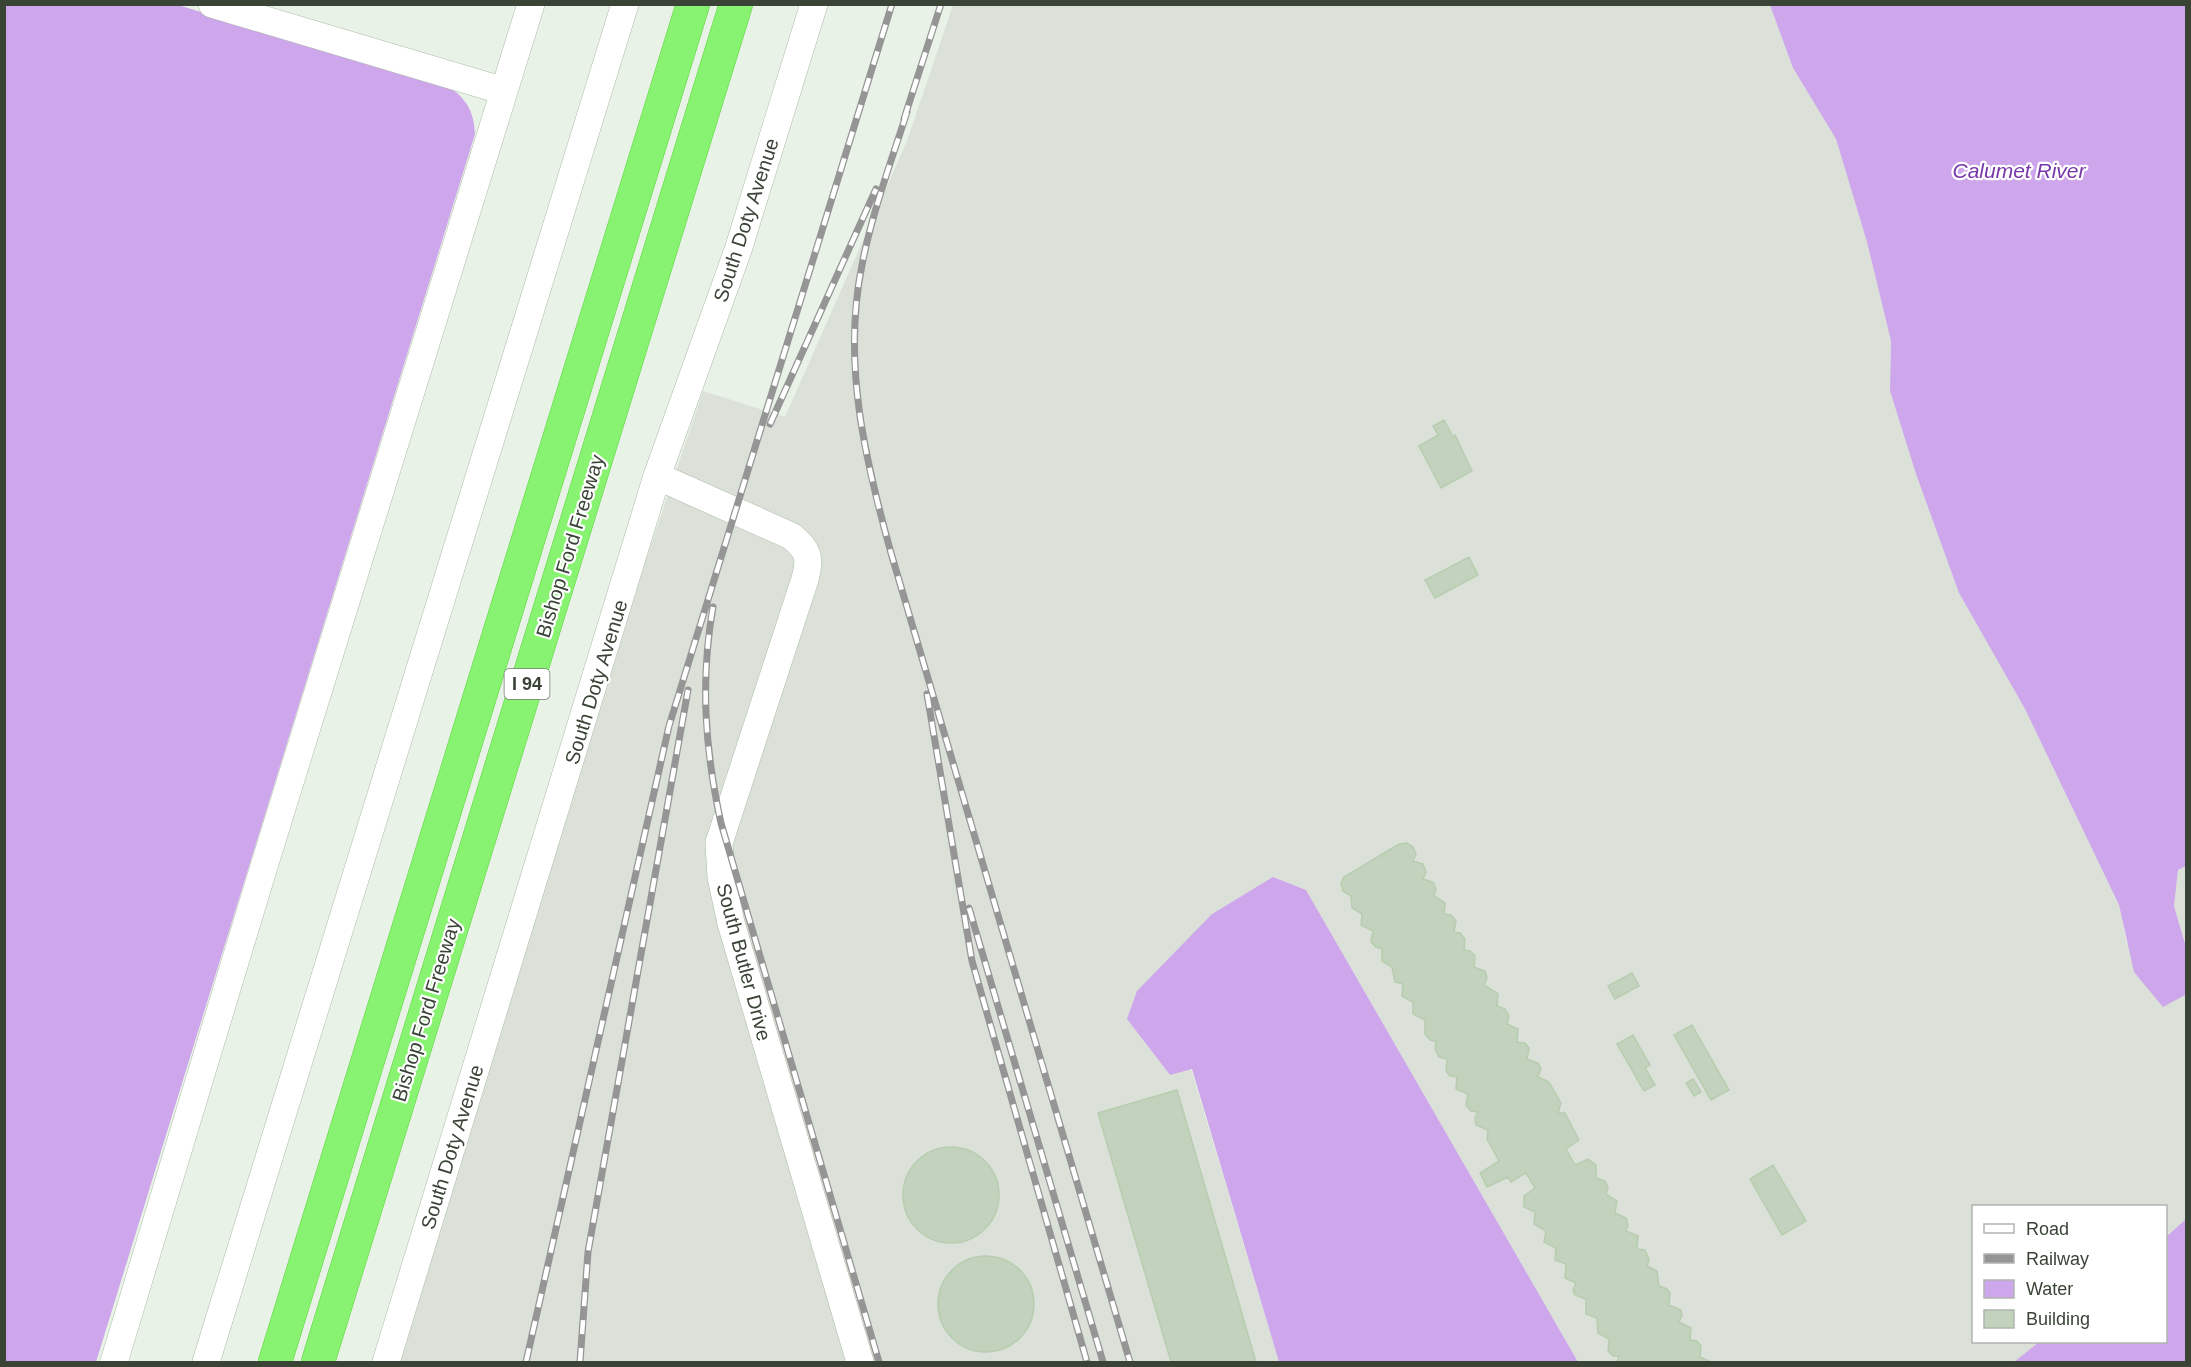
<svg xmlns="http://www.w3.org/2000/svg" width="2191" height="1367" viewBox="0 0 2191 1367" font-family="Arial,sans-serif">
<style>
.industrial{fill:#dbe1d8}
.water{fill:#cda6eb}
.building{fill:#c2d2bc;stroke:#b7cdb0;stroke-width:1.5}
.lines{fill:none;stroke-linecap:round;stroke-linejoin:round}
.minor-casing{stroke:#adbca9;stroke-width:28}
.highway-casing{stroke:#5fd240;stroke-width:34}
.minor{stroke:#fff;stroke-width:27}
.highway{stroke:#87f370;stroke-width:33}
.rail-casing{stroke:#959595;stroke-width:7}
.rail{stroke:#fff;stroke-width:4.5;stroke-dasharray:14;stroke-linecap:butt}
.labels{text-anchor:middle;stroke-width:4.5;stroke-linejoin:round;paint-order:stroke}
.shield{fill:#fff;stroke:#747c72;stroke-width:1.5}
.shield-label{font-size:18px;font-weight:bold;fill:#394436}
.street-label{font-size:20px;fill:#394436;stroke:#fff}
.water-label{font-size:21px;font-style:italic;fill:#7837a8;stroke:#fff}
</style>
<rect width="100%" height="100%" fill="#e8f2e6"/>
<path class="industrial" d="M 953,5 L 1770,5 L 1793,68 L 1836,139 L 1867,242 L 1891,341 L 1890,391 L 1916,474 L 1959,593 L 2025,709 L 2119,905 L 2127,945 L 2185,995 L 2186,970 L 2186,1219 L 2166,1237 L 2166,1206 L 1974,1206 L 1974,1342 L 2039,1342 L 2014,1362 L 1578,1362 L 1306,890 L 1273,877 L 1212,914 L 1127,1019 L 1170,1075 L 1191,1069 L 1279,1362 L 398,1362 L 646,560 L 703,391 L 785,417 L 907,141 Z
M 2186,866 L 2186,947 L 2174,906 L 2178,870 Z"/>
<path class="water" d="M 5,5 L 178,5 L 451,88 C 468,101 474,113 475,134 L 96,1362 L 5,1362 Z
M 1770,5 L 2186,5 L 2186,866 L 2178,870 L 2174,906 L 2186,947 L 2185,995 L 2163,1007 L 2134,972 L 2119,905 L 2025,709 L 1959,593 L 1916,474 L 1890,391 L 1891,341 L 1867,242 L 1836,139 L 1793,68 Z
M 1273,877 L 1306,890 L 1578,1362 L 1279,1362 L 1192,1069 L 1170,1075 L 1127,1019 L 1137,991 L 1212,914 Z
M 2186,1219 L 2186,1362 L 2014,1362 L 2039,1342 L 2166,1342 L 2166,1237 Z"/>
<path class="building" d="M 1444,420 L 1453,437 L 1455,435 L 1472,471 L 1441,488 L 1419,446 L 1438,435 L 1433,426 Z
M 1469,557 L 1478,575 L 1435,598 L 1425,580 Z
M 1407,843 L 1413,847 L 1416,854 L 1413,861 L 1423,864 L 1426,872 L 1423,879 L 1433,882 L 1436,889 L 1434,896 L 1445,903 L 1444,914 L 1451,915 L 1456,921 L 1454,932 L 1460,933 L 1465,939 L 1464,950 L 1470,951 L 1475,956 L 1474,967 L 1485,971 L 1487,978 L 1484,985 L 1498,994 L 1497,1006 L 1505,1009 L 1509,1016 L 1507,1024 L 1518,1029 L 1517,1042 L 1525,1043 L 1529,1048 L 1527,1059 L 1538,1063 L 1541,1069 L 1538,1077 L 1549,1082 L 1561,1103 L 1558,1113 L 1565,1113 L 1579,1140 L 1566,1149 L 1575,1165 L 1588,1159 L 1596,1165 L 1596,1178 L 1605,1181 L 1608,1187 L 1606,1194 L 1617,1201 L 1615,1213 L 1626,1218 L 1628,1225 L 1626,1231 L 1638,1236 L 1637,1249 L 1645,1250 L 1649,1260 L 1647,1266 L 1657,1271 L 1659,1286 L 1667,1289 L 1670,1293 L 1669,1305 L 1681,1310 L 1682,1316 L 1679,1322 L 1691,1328 L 1690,1340 L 1697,1341 L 1701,1346 L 1700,1357 L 1711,1362 L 1617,1362 L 1619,1356 L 1613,1356 L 1608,1351 L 1609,1339 L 1598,1333 L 1597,1318 L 1586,1314 L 1586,1299 L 1575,1295 L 1573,1290 L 1576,1283 L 1565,1278 L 1566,1264 L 1555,1260 L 1556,1248 L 1544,1242 L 1546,1231 L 1534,1224 L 1535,1212 L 1524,1207 L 1524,1196 L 1535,1188 L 1526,1173 L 1511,1182 L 1508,1177 L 1487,1187 L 1480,1173 L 1499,1161 L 1487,1139 L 1488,1130 L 1476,1125 L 1475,1118 L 1478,1112 L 1471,1111 L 1466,1105 L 1468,1094 L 1456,1089 L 1457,1077 L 1450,1076 L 1446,1071 L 1447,1059 L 1439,1057 L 1435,1049 L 1436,1041 L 1430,1040 L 1425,1034 L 1425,1020 L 1413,1014 L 1413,1002 L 1402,996 L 1403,984 L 1395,982 L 1392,967 L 1382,961 L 1382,949 L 1376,947 L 1371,942 L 1373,931 L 1361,925 L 1362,914 L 1352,908 L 1351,896 L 1343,891 L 1341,883 L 1344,877 L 1399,844 Z
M 1632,973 L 1639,986 L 1615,999 L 1608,986 Z
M 1692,1025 L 1729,1090 L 1711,1100 L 1674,1035 Z
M 1633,1035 L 1650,1065 L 1645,1068 L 1655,1085 L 1644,1091 L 1617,1044 Z
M 1693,1079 L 1701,1092 L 1694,1096 L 1686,1083 Z
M 1177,1090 L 1256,1362 L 1171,1362 L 1098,1113 Z
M903 1195a48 48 0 1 1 96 0a48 48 0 1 1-96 0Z
M 1773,1165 L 1806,1221 L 1782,1235 L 1750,1179 Z
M938 1304a48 48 0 1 1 96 0a48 48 0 1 1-96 0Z"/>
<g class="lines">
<defs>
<path id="minor" d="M 212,4 L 504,91
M 657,476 L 791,536 C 808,549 811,558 805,579 L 719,843 L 721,877 L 731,923 L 860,1362
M 114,1362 L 265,863 L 531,4
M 206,1362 L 625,4
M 386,1362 L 657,476 L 738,250 L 814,4"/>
<path id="highway" d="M 275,1362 L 693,4
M 318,1362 L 736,4"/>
</defs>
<use href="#minor" class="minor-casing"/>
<use href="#highway" class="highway-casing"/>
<use href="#minor" class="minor"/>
<use href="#highway" class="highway"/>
<defs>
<path id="rail" d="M 907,112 C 891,162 872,213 862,265 C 842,363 865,459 891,553 L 1130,1362
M 904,119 L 941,4
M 770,424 L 876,189
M 713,607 C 700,681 705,750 721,823 L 879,1362
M 927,694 L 972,961 L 1087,1362
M 969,908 L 1103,1362
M 526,1362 L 669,726 L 892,4
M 580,1362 L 588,1252 L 688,690"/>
</defs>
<use href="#rail" class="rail-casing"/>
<use href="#rail" class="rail"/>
</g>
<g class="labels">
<rect class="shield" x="504.5" y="669" width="45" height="30" rx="4.5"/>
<g class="shield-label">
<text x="527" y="690">I 94</text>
</g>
<g class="street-label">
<text transform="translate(746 220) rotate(-72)" y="7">South Doty Avenue</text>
<text transform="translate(570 546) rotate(-73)" y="7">Bishop Ford Freeway</text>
<text transform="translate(596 682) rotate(-73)" y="7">South Doty Avenue</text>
<text transform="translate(744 962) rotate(75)" y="7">South Butler Drive</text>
<text transform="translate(426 1010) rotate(-73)" y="7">Bishop Ford Freeway</text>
<text transform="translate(452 1147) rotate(-73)" y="7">South Doty Avenue</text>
</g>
<g class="water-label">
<text x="2019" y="178">Calumet River</text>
</g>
</g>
<rect width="2191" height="1367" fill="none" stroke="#394436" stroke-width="12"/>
<rect x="1972" y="1205" width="195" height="138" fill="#ffffff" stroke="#b0b4af" stroke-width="1.5"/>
<rect x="1984" y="1224" width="30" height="9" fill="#ffffff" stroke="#b0b4af" stroke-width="1.5"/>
<text x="2026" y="1235" font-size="18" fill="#394436">Road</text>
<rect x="1984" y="1254" width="30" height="9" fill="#959595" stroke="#b0b4af" stroke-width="1.5"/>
<text x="2026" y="1265" font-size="18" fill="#394436">Railway</text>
<rect x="1984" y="1280" width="30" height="18" fill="#cda6eb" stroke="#b0b4af" stroke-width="1.5"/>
<text x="2026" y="1295" font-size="18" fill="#394436">Water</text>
<rect x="1984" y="1310" width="30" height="18" fill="#c2d2bc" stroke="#b0b4af" stroke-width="1.5"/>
<text x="2026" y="1325" font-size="18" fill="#394436">Building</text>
</svg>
